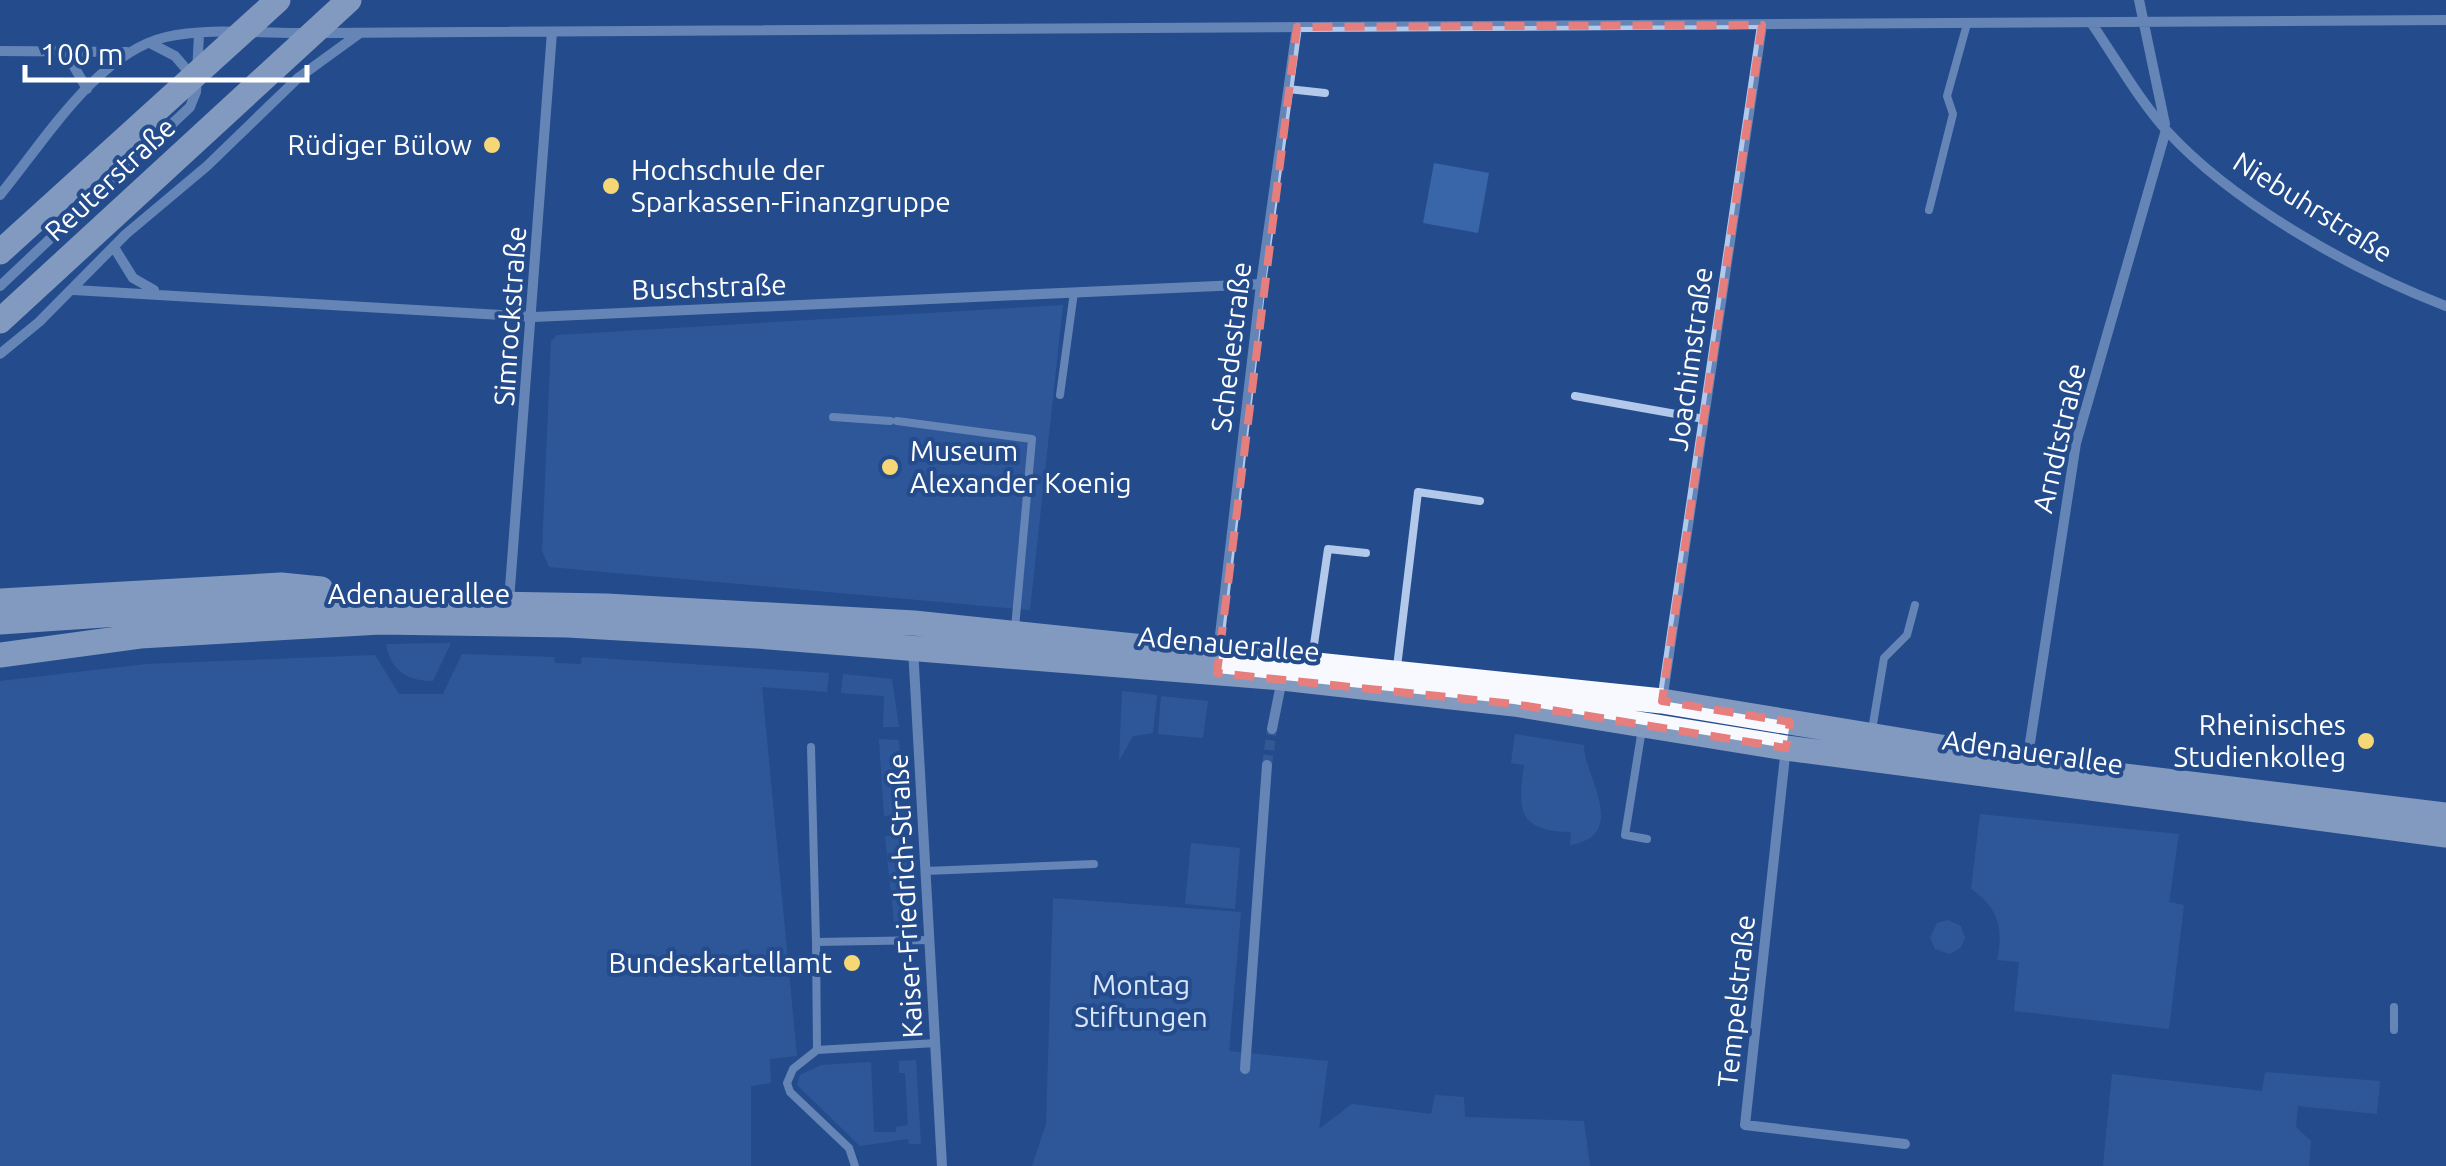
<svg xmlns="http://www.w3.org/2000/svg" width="2446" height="1166" viewBox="0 0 2446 1166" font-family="Ubuntu,sans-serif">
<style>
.green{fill:#3965a9}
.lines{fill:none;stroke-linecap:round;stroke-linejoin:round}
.street-tunnel{stroke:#45679d;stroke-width:10;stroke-dasharray:10 5;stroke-linecap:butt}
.lane{stroke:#b3c9eb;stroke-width:8}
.street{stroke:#b3c9eb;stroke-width:10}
.primary{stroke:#f7f9fe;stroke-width:25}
.marked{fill:none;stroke:#e67e7e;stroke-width:8;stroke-dasharray:20 12;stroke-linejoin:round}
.poi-dot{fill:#f5d776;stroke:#244c8c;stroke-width:4}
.labels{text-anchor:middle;stroke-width:8;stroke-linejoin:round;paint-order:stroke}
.poi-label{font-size:28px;fill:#fff;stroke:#244c8c;text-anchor:end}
.street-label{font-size:28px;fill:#fff;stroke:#244c8c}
.park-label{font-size:28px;fill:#d7e5f8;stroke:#244c8c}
</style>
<rect width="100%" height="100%" fill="#244c8c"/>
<path class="green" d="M 1434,163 L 1489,173 L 1478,233 L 1423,223 Z
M 1063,305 L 1030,610 L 549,567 L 542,551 L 551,341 L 557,335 Z
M 451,643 L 433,681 C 408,681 391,671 386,644 Z
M 462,654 L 554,657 L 555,663 L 581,664 L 582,657 L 829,673 L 827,692 L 762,687 L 797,1056 L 770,1059 L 771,1083 L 751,1086 L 751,1166 L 0,1166 L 0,681 L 146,664 L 375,655 L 399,694 L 443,694 Z
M 843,674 L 892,679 L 899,727 L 883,727 L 884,696 L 841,693 Z
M 1122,691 L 1157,695 L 1153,733 L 1133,736 L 1119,761 Z
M 1161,696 L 1208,701 L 1203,738 L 1158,734 Z
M 1515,734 L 1584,745 C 1583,774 1631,835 1570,845 L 1571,832 C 1517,830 1518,811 1524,765 L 1511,763 Z
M 879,739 L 899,740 L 904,814 L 884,816 Z
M 1980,814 L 2179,834 L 2169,902 L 2184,905 L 2169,1029 L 2014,1011 L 2019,962 L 1997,960 C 2004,928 1998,907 1971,889 Z
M 905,835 L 910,931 L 895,932 L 885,836 Z
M 1191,843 L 1240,848 L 1235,909 L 1185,904 Z
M 1053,898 L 1241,912 L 1229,1051 L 1328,1061 L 1319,1129 L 1352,1104 L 1431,1114 L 1435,1095 L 1464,1097 L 1465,1117 L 1584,1121 L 1590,1166 L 1032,1166 L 1046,1124 Z
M 1948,920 L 1961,926 L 1965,938 L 1960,948 L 1950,954 L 1935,949 L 1930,938 L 1937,923 Z
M 916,1060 L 921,1144 L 909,1144 L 908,1139 L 860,1146 L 797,1085 L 800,1075 L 821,1065 L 871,1062 L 874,1132 L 896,1132 L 896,1127 L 908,1125 L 905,1073 L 899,1073 L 899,1061 Z
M 2265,1072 L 2380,1081 L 2377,1114 L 2298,1106 L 2296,1127 L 2311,1141 L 2309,1166 L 2103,1166 L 2112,1074 L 2262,1091 Z"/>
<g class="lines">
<path class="street-tunnel" d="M 1267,765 L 1272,729"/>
<path class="lane" d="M 1288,89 L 1325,93
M 1929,210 L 1953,114 L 1947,96 L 1967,24
M 1060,395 L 1074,292
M 1575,396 L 1704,419
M 833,417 L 890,421
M 897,421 L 1032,439 L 1015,628
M 1312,658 L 1328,549 L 1366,553
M 1397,667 L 1418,492 L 1480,501
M 1642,729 L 1625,835 L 1647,839
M 1872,730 L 1884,658 L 1907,635 L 1915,605
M 811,747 L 816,942 L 930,940
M 926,871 L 1094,864
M 816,942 L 817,1050 L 793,1069 L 787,1083 L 790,1092 L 849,1148 L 855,1166
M 2394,1030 L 2394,1007
M 817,1050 L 936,1043"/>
<path class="street" d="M 2139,0 L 2165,124
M 2092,24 C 2116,59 2139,100 2167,131 C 2234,204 2354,271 2446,306
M 322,33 L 2446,20
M 150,43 L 175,56 L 193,77
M 0,51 L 127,52
M 65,51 L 87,89
M 0,195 C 43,143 97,53 166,37 C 209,27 260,34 305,33
M 115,249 L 133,278 L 154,290
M 0,286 L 190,107 L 196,92 L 199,34
M 74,290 L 534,317 L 1261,284
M 0,354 L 39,322 L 126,234 L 207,166 L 298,78 L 360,33
M 509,601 L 552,32
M 913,648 L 942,1166
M 1218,652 L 1261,284 L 1297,27
M 1662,701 L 1762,25
M 1272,729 L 1282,679
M 1786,747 L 1745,1125 L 1905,1144
M 2027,762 L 2076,443 L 2166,130
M 1245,1069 L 1267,765"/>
<path class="primary" d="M 0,252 L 278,0
M 0,321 L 349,0
M 0,601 L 281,585 L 321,589
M 0,622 L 268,604 L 394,602 L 606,606 L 914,623 L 1662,701 L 2092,772 L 2446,815
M 0,655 L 140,636 L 380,622 L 568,625 L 757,636 L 1282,678 L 1514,704 L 1786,748 L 2446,835"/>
</g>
<path d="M0 0H2446V1166H0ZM 1762,25 L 1662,701 L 1790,722 L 1786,748 L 1514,704 L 1217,673 L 1297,27 Z" fill="#244c8c" fill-opacity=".55" fill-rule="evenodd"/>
<path class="marked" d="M 1762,25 L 1662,701 L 1790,722 L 1786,748 L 1514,704 L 1217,673 L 1297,27 Z"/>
<g class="poi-dot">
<circle cx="492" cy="145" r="10"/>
<circle cx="611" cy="186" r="10"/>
<circle cx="890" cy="467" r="10"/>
<circle cx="2366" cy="741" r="10"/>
<circle cx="852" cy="963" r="10"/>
</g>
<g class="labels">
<g class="poi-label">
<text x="472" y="155">Rüdiger Bülow</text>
<text x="631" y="180" text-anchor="start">Hochschule der<tspan x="631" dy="32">Sparkassen-Finanzgruppe</tspan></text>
<text x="910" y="461" text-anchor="start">Museum<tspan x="910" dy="32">Alexander Koenig</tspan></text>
<text x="2346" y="735">Rheinisches<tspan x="2346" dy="32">Studienkolleg</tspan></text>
<text x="832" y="973">Bundeskartellamt</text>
</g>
<g class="street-label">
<text transform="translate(110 179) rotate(-43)" y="10">Reuterstraße</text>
<text transform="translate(2313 207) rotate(32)" y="10">Niebuhrstraße</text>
<text transform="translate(709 287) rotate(-2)" y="10">Buschstraße</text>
<text transform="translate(510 316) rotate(-86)" y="10">Simrockstraße</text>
<text transform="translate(1231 347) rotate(-83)" y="10">Schedestraße</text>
<text transform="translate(1690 359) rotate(-82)" y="10">Joachimstraße</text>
<text transform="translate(2059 438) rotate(-77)" y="10">Arndtstraße</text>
<text x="419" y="604">Adenauerallee</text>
<text transform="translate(1229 644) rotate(5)" y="10">Adenauerallee</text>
<text transform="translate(2033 752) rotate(8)" y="10">Adenauerallee</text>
<text transform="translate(905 896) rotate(-93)" y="10">Kaiser-Friedrich-Straße</text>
<text transform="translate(1736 1001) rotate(-84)" y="10">Tempelstraße</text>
</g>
<g class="park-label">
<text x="1141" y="995">Montag<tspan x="1141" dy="32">Stiftungen</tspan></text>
</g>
</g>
<path d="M25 65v15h282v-15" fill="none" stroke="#ffffff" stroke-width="5"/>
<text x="40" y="65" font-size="30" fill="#ffffff" stroke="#244c8c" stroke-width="8" paint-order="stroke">100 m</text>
</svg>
